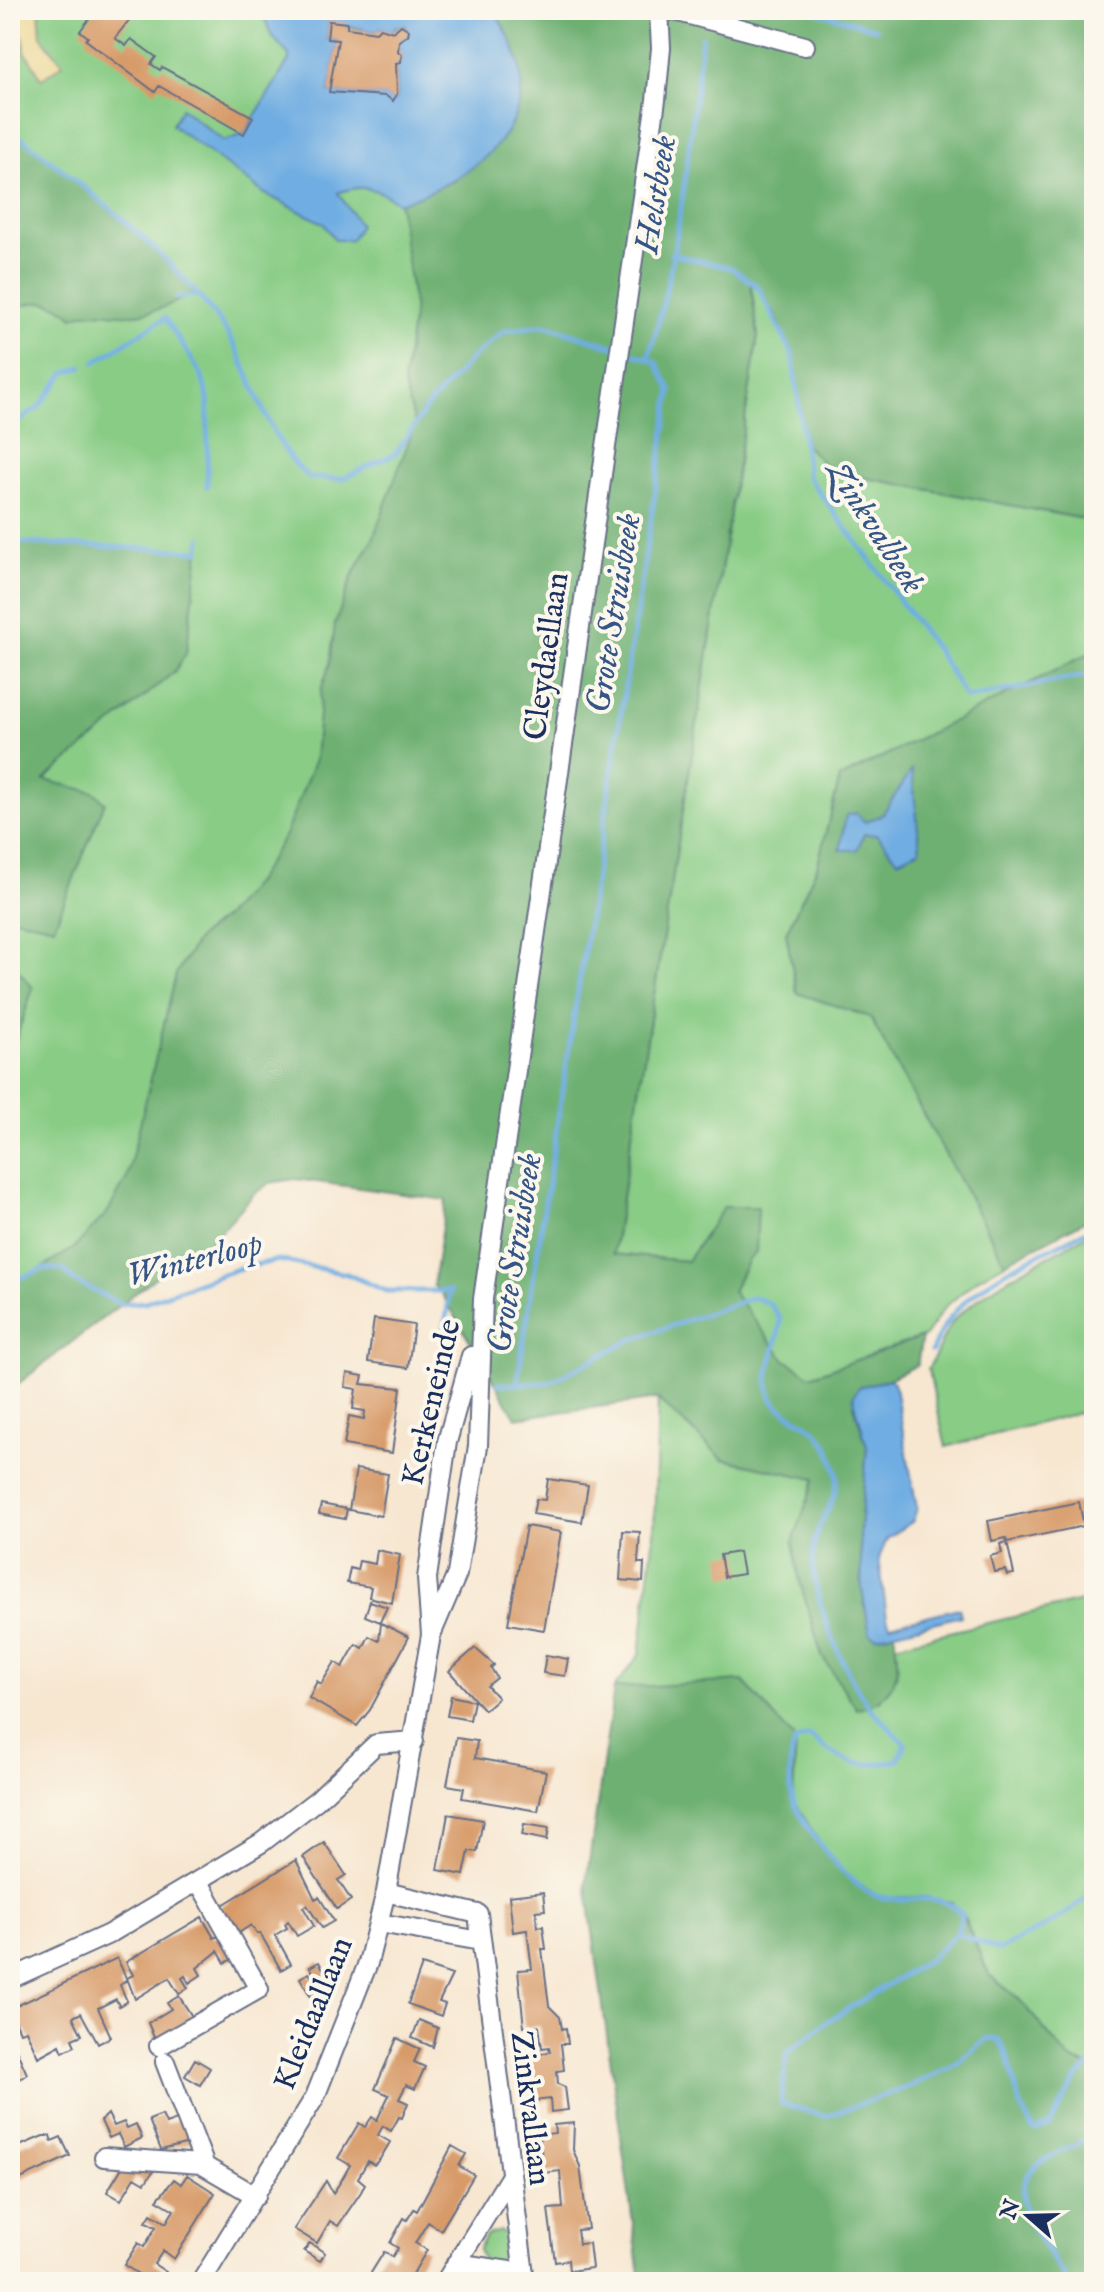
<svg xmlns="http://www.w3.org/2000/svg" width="1104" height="2292" viewBox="0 0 1104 2292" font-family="'IM FELL English',serif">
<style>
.green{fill:#88cc85;stroke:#527e72;stroke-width:2}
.forest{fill:#6eb072;stroke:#447068;stroke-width:2}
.sand{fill:#eeda9e;stroke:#84847e;stroke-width:2}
.water{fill:#6fade2;stroke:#456ea0;stroke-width:2;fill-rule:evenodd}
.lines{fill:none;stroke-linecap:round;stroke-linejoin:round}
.stream{stroke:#6fade2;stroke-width:5}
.building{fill:#d79a68}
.minor-casing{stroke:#686f86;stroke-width:22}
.minor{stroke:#fff;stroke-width:18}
.labels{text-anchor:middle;stroke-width:8;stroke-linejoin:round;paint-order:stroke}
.street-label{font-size:32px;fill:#1b2f5e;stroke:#fbf7ec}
.water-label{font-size:34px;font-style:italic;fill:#345586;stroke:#fbf7ec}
</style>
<rect width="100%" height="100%" fill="#fbf7ec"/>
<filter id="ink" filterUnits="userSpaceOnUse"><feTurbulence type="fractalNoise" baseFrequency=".0125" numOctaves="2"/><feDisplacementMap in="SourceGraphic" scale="16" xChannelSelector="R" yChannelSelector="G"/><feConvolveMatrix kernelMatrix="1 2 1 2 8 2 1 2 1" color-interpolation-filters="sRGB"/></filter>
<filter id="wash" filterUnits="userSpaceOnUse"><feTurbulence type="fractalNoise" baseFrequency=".006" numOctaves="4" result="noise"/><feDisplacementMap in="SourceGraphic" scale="32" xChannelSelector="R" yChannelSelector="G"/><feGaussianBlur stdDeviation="1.8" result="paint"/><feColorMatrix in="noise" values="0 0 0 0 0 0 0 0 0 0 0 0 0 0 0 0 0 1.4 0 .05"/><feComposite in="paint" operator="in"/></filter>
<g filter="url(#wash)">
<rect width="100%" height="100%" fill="#f7e7d1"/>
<path class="green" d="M 10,10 L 623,10 L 166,1269 L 10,1390 Z
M 750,278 L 775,314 L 792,353 L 830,471 L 1094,521 L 1094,651 L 840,778 L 817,867 L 786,933 L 797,993 L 870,1017 L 1005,1263 L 979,1278 L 945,1307 L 925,1336 L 810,1376 L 784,1359 L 732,1291 L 748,1260 L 724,1207 L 687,1261 L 613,1255 L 758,336 Z
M 1094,1231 L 1094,1409 L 946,1447 L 928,1368 C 940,1352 942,1333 955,1319 C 993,1281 1048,1258 1094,1231 Z
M 658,1399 L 723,1459 L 815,1479 L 793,1542 L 800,1582 L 822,1656 L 880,1701 L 897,1673 L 894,1645 L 1094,1598 L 1094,2068 L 1069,2059 L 1018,1998 L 989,1975 L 963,1914 L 926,1897 L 879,1897 L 850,1878 L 823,1848 L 793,1799 L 614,1688 L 640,1654 L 654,1533 Z
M 500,2231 L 508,2236 L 508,2262 L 483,2261 L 478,2250 L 486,2235 Z"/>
<path class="forest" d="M 492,10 L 1094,10 L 1094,521 L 830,471 L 806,445 L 792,353 L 775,314 L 750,279 L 758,336 L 613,1254 L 687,1261 L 724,1207 L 758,1207 L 756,1253 L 748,1260 L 732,1291 L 784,1359 L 811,1376 L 922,1337 L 917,1365 L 889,1379 L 859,1387 L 854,1406 L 867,1447 L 860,1531 L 862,1589 L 870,1634 L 876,1637 L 895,1632 C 894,1645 899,1660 897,1672 C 893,1691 875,1707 857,1709 L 822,1656 L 800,1582 L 793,1542 L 815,1479 L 723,1459 L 658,1399 L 516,1418 L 440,1291 L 433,1285 L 446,1200 L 295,1179 L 270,1183 L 254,1194 L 213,1240 L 166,1269 L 10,1390 L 10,1282 L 31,1275 L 74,1248 L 108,1212 L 127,1178 L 176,974 L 199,937 L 226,916 L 257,880 L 285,835 L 315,759 L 321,690 L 330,663 L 335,624 L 353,574 L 372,541 L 415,424 L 403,383 L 414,309 L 399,203 L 456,180 L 506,29 Z
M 10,129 L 118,214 L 196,292 C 176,302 158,312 135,314 C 112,316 96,307 73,317 C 53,297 33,300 10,310 Z
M 10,542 L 199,551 L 186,654 L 174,672 L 44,780 L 94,792 L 105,802 L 54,927 L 10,917 Z
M 1094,651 L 1094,1216 L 1005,1263 L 870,1017 L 797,993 L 786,933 L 817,867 L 840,778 Z
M 10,960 L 33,988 L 10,1058 Z
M 743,1681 L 796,1741 L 793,1799 L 823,1848 L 850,1878 L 879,1897 L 926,1897 L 951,1902 L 962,1914 L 989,1975 L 1018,1998 L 1069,2059 L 1094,2068 L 1094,2282 L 641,2282 L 586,1883 L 614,1688 Z"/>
<path class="sand" d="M 39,10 L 41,36 L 63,64 L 42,79 L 25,51 L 24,40 L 13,11 Z"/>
<path class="water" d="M 262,10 L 492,10 C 564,104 492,174 399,203 C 378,189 363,183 338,193 L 360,225 L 351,240 L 335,240 L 323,223 L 265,194 L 172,125 L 181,108 L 224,141 L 244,134 L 289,60 L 289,55 L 271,35 ZM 329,22 L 376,32 L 380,28 L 393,32 L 396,26 L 406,26 L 408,35 L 399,41 L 398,52 L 402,55 L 401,62 L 396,63 L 397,95 L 394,101 L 386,96 L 329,92 L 338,40 L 327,39 Z
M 912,770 L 920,850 L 898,860 L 877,835 L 864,834 L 857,850 L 840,850 L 846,815 L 856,813 L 865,822 L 882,815 Z
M 889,1379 L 894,1382 L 917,1508 L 913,1521 L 887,1539 L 879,1558 L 887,1618 L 890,1625 L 959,1608 L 961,1616 L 876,1637 L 870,1634 L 862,1589 L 860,1531 L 867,1447 L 853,1396 L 859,1387 Z"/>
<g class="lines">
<path class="stream" d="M 811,10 L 876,29
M 10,129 C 85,187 165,247 222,325 C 252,367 268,447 310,478 L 342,479 L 396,453 L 427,407 L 474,356 L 504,331 L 545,325 L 615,347
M 671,254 L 732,268 L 758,287 L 792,353 L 808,477 L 936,649 L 966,698 L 1094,674
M 177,298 L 198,295
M 625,350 L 656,362 L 671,390 L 517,1384 L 550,1382 L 631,1340 L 754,1297 L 770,1304 L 780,1319 C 780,1341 767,1363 768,1384 C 770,1411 796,1415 813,1429 C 826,1439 832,1455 836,1471 C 842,1495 820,1517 815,1539 C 804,1586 843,1672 871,1709 C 882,1721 894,1732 905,1744 L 898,1760 C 857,1771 842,1761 809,1736 L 796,1741 C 789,1759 788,1776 792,1796 C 799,1824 852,1891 880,1897 C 910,1904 938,1889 962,1914 L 957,1933 L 930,1959 L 828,2021 L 787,2053 L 781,2104 L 827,2116 L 908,2087 L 955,2065 L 987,2038 L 998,2039 C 1019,2068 1009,2100 1035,2130 L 1050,2125 L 1076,2079 L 1094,2060
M 648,358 C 679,263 690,138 702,37
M 95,362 L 165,318 L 201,374 L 208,398 L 207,487
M 10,427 L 38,408 L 65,373 L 82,367
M 10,542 L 199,551 L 201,538
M 10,1282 L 44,1269 L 63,1269 L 74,1281 L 121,1304 L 145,1302 L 237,1269 L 279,1260 L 347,1274 L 386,1291 L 450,1291 L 439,1367 L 440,1376 L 444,1378
M 932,1351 C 955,1284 1035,1258 1094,1227
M 498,1384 L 517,1384
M 957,1933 L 999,1950 L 1055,1921 L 1094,1893
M 1067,2282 C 1051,2251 995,2193 1040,2163 C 1056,2152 1077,2146 1094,2134"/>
</g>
<g id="blocks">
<path class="building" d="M 96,10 L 137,10 L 115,38 L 126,46 L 131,39 L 156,57 L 151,64 L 160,70 L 162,67 L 253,117 L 244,134 L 159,86 L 155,92 L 86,40 L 88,37 L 80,31 Z
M 329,21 L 347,23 L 347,28 L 376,32 L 380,28 L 393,32 L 401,25 L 409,30 L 408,35 L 399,41 L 398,52 L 402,54 L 401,62 L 396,63 L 397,94 L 393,101 L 386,96 L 329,92 L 338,40 L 327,39 Z
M 374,1319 L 414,1325 L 408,1368 L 368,1362 Z
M 347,1373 L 363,1376 L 361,1384 L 401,1388 L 392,1453 L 344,1445 L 349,1416 L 364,1419 L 365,1411 L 353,1409 L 356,1389 L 345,1387 Z
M 356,1469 L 388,1474 L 381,1516 L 349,1510 Z
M 548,1479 L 588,1485 L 582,1522 L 533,1514 L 536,1499 L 545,1500 Z
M 1079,1502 L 1084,1526 L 1007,1542 L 1006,1538 L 992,1541 L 988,1521 Z
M 321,1504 L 347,1509 L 345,1519 L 319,1514 Z
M 526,1526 L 561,1532 L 544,1630 L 508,1624 Z
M 623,1531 L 640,1532 L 638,1563 L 644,1563 L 643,1582 L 620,1580 Z
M 1007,1542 L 1014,1574 L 1007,1575 L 1005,1570 L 994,1572 L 990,1556 L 1002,1553 L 1000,1544 Z
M 377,1550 L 400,1555 L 392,1603 L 369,1597 L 371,1587 L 347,1583 L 350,1568 L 357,1570 L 359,1561 L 375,1564 Z
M 739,1552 L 743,1574 L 724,1577 L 720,1555 Z
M 370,1601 L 387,1607 L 380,1622 L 365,1616 Z
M 381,1623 L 409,1637 L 370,1710 L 357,1726 L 309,1698 L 317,1681 L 321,1684 L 335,1662 L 343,1667 L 356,1644 L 363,1648 L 369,1636 L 379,1641 Z
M 475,1648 L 494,1665 L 491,1668 L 497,1678 L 487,1686 L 498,1698 L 484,1710 L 449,1671 Z
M 546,1655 L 568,1659 L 565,1676 L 543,1673 Z
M 451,1696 L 474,1701 L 470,1720 L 447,1716 Z
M 456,1738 L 477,1741 L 475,1758 L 546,1771 L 538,1811 L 462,1798 L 464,1788 L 447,1785 Z
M 448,1814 L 483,1820 L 477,1852 L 469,1851 L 464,1875 L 438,1870 Z
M 524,1824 L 549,1828 L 547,1840 L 522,1835 Z
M 324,1842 L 346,1875 L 338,1880 L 351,1900 L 337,1909 L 303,1857 Z
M 296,1860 L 315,1899 L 319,1897 L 334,1921 L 322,1928 L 307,1905 L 303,1907 L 314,1926 L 297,1936 L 288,1921 L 285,1924 L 287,1928 L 275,1935 L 291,1964 L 281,1970 L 260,1933 L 257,1934 L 251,1925 L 237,1934 L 221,1906 Z
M 543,1892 L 545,1910 L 536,1911 L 538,1927 L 543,1926 L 546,1949 L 542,1949 L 549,2006 L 560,2017 L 562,2029 L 566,2028 L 568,2044 L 561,2044 L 564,2070 L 557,2071 L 558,2084 L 565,2087 L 568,2110 L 551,2112 L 550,2099 L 534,2101 L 528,2055 L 550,2052 L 549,2047 L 542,2048 L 539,2026 L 524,2027 L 518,1970 L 532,1969 L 527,1930 L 513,1932 L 509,1896 Z
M 202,1917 L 214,1938 L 221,1935 L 234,1958 L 225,1963 L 218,1951 L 197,1968 L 201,1975 L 189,1983 L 185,1976 L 182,1978 L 188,1988 L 179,1994 L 169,1978 L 135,1999 L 127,1978 L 133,1975 L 126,1962 Z
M 117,1958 L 127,1980 L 120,1985 L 127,2001 L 119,2006 L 116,1999 L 98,2008 L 111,2037 L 98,2044 L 81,2013 L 73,2017 L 82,2035 L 72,2039 L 75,2046 L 63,2052 L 60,2045 L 38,2057 L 26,2030 L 20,2032 L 10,2009 Z
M 319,1962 L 327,1976 L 318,1981 L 310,1967 Z
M 422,1965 L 452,1975 L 439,2002 L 445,2004 L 441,2016 L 408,2004 Z
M 309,1973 L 320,1991 L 311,1997 L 300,1978 Z
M 179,1996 L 193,2018 L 155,2040 L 148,2023 L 171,2009 L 167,2003 Z
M 419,2020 L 438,2028 L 433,2047 L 412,2038 Z
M 10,2036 L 27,2074 L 20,2079 L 14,2066 L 10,2068 Z
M 397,2038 L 420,2049 L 414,2062 L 425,2067 L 415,2089 L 406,2085 L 399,2099 L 408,2103 L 402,2118 L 399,2117 L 391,2131 L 383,2126 L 378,2135 L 390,2142 L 380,2159 L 374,2165 L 368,2161 L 358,2178 L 365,2184 L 361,2192 L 338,2226 L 330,2221 L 317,2243 L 294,2229 L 326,2181 L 333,2193 L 341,2181 L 350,2165 L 338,2158 L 359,2123 L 365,2127 L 372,2117 L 377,2120 L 389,2095 L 375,2089 Z
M 195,2059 L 210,2068 L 200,2085 L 185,2076 Z
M 108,2114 L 114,2126 L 124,2122 L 127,2128 L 136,2124 L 142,2138 L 124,2147 L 118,2134 L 109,2138 L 101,2121 Z
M 162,2115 L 166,2124 L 182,2118 L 193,2142 L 161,2150 L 149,2120 Z
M 574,2123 L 573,2150 L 580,2166 L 588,2229 L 577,2230 L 579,2244 L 589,2243 L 592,2268 L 569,2271 L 568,2260 L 555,2262 L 548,2209 L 563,2208 L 560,2171 L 544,2173 L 539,2135 L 555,2133 L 554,2125 Z
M 43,2136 L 50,2136 L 52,2141 L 61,2137 L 70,2156 L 10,2184 L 10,2150 Z
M 452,2146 L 466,2154 L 459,2166 L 474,2175 L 441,2230 L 428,2222 L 415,2243 L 427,2250 L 408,2282 L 361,2282 L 366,2274 L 369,2276 L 384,2252 L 392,2257 L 398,2248 L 390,2243 L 404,2218 L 407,2220 L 414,2209 L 417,2211 Z
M 111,2163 L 145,2166 L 154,2170 L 145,2183 L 135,2177 L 121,2200 L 107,2192 L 121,2169 Z
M 187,2175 L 215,2193 L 174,2259 L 163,2251 L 154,2264 L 166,2272 L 160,2282 L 151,2282 L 124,2265 L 138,2243 L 144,2247 L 156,2227 L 146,2222 L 151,2214 L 166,2223 L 174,2210 L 157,2200 L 174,2179 L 181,2184 Z
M 310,2243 L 325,2253 L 320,2261 L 304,2251 Z"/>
</g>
</g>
<g filter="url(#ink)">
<use href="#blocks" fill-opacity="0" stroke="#686f86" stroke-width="2"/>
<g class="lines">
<defs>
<path id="minor" d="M 671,10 L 805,46
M 431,1635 L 457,1574 L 478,1446 L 483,1299 L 656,100 L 661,48 L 659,10
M 386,1892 L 478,1914 L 525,2282
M 379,1923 L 481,1941
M 10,1979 L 109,1934 L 261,1843 L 317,1800 L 376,1744 L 414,1741
M 159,2046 L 259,1989 L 199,1882
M 165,2062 L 205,2166
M 104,2157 L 201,2164 L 256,2196
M 456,2263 L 524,2273
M 201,2282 L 315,2097 L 368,1963 L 386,1892 L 431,1635 L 427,1578 L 447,1442 L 471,1356
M 445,2282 L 510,2177"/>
</defs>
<use href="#minor" class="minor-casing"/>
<use href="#minor" class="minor"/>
</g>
</g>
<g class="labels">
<g class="street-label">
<text transform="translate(545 656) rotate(-82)" y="11">Cleydaellaan</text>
<text transform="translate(430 1402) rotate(-77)" y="11">Kerkeneinde</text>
<text transform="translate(312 2013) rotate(-68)" y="11">Kleidaallaan</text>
<text transform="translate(532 2108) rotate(83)" y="11">Zinkvallaan</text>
</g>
<g class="water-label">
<text transform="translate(654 194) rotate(-81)" y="12">Helstbeek</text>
<text transform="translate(877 526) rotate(57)" y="12">Zinkvalbeek</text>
<text transform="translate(612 613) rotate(-81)" y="12">Grote Struisbeek</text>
<text transform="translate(513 1253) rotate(-81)" y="12">Grote Struisbeek</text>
<text transform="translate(194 1258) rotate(-14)" y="12">Winterloop</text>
</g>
</g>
<rect width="1104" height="2292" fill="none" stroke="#fbf7ec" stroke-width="40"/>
<g transform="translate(1028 2216) rotate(290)" stroke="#fbf7ec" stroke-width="6" paint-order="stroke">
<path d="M0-6L14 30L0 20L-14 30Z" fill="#1b2f5e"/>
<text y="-12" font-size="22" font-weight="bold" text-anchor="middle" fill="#1b2f5e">N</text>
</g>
</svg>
